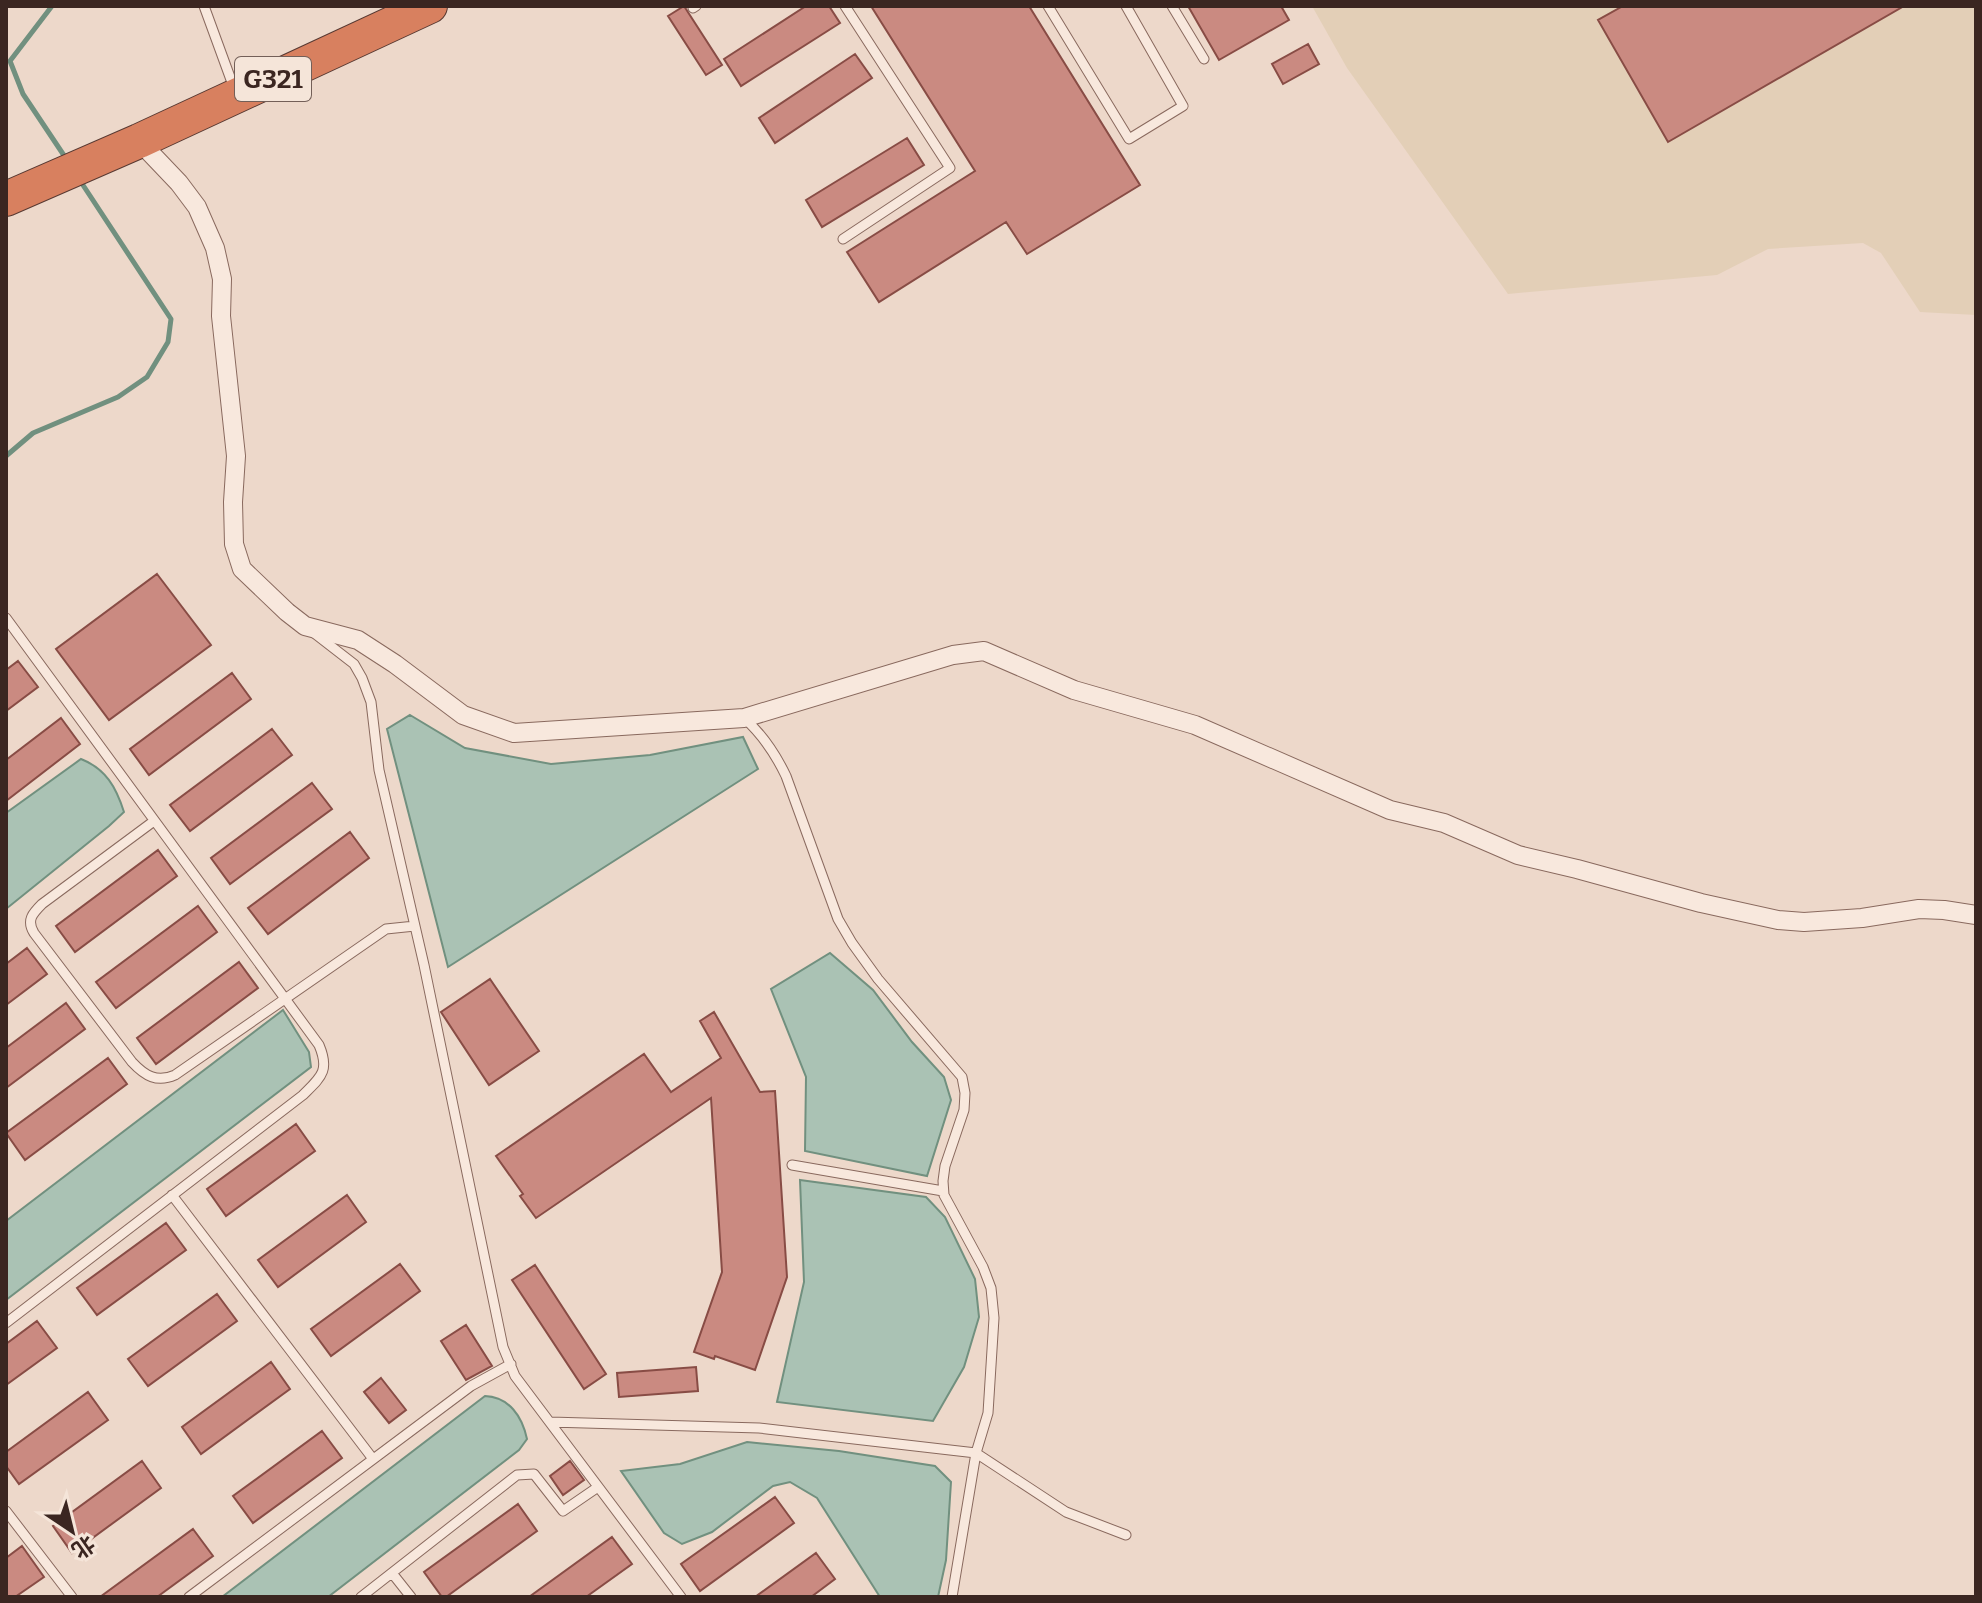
<svg xmlns="http://www.w3.org/2000/svg" width="1982" height="1603" viewBox="0 0 1982 1603" font-family="Bitter,'Noto Sans SC',serif">
<style>
.farmland{fill:#e3cfb7}
.water{fill:#aac2b4;stroke:#71907f;stroke-width:2}
.lines{fill:none;stroke-linecap:round;stroke-linejoin:round}
.stream{stroke:#71907f;stroke-width:5}
.building{fill:#ca8a81;stroke:#884c45;stroke-width:2}
.lane-casing{stroke:#89695e;stroke-width:11}
.street-casing{stroke:#89695e;stroke-width:20}
.highway-casing{stroke:#583932;stroke-width:36}
.lane{stroke:#f8e8dd;stroke-width:9}
.street{stroke:#f8e8dd;stroke-width:18}
.highway{stroke:#d8805f;stroke-width:34}
.labels{text-anchor:middle;stroke-width:6;stroke-linejoin:round;paint-order:stroke}
.shield{fill:#f5e5d9;stroke:#735f58;stroke-width:2}
.shield-label{font-size:26px;font-weight:bold;fill:#3b2621}
</style>
<rect width="100%" height="100%" fill="#edd8ca"/>
<path class="farmland" d="M 1312,6 L 1976,6 L 1976,315 L 1920,312 L 1881,253 L 1863,243 L 1768,249 L 1717,275 L 1508,294 L 1347,68 Z"/>
<path class="water" d="M 410,715 L 465,748 L 551,764 L 650,755 L 743,737 L 758,769 L 448,967 L 387,729 Z
M 81,759 C 106,769 116,787 124,812 L 109,826 L 6,909 L 6,813 Z
M 830,953 L 873,990 L 912,1042 L 944,1077 L 951,1100 L 927,1176 L 805,1151 L 806,1077 L 771,989 Z
M 283,1010 L 309,1052 L 311,1067 L 6,1300 L 6,1221 Z
M 800,1180 L 926,1197 L 945,1217 L 975,1279 L 979,1317 L 964,1367 L 933,1421 L 777,1402 L 804,1282 Z
M 485,1396 C 509,1397 522,1416 527,1439 L 519,1450 L 328,1597 L 222,1597 Z
M 747,1442 L 839,1451 L 935,1466 L 951,1482 L 946,1560 L 938,1597 L 880,1597 L 817,1498 L 790,1482 L 773,1486 L 712,1532 L 682,1544 L 664,1533 L 621,1471 L 680,1464 Z"/>
<g class="lines">
<path class="stream" d="M 52,6 L 10,61 L 23,94 L 67,160
M 6,456 L 33,433 L 118,397 L 147,377 L 168,342 L 171,319 L 79,179"/>
</g>
<path class="building" d="M 684,6 L 722,65 L 706,75 L 668,16 Z
M 806,6 L 829,6 L 840,23 L 741,86 L 724,59 Z
M 871,6 L 1029,6 L 1140,185 L 1027,254 L 1006,222 L 879,302 L 847,252 L 975,171 Z
M 1188,6 L 1281,6 L 1289,20 L 1219,60 Z
M 1623,6 L 1904,6 L 1668,142 L 1598,20 Z
M 1308,44 L 1319,64 L 1283,84 L 1272,64 Z
M 855,54 L 872,78 L 775,143 L 759,118 Z
M 907,138 L 924,165 L 822,227 L 806,200 Z
M 157,574 L 211,645 L 109,720 L 56,649 Z
M 18,661 L 38,687 L 6,711 L 6,670 Z
M 232,673 L 251,699 L 149,775 L 130,749 Z
M 61,718 L 80,744 L 6,801 L 6,760 Z
M 272,729 L 292,755 L 190,831 L 170,805 Z
M 312,783 L 332,809 L 230,884 L 211,858 Z
M 350,832 L 369,858 L 268,934 L 248,908 Z
M 158,850 L 177,876 L 75,952 L 56,926 Z
M 198,906 L 217,932 L 116,1008 L 96,982 Z
M 27,948 L 47,974 L 6,1005 L 6,964 Z
M 239,962 L 258,988 L 156,1064 L 137,1038 Z
M 490,979 L 539,1051 L 489,1085 L 441,1012 Z
M 66,1003 L 85,1029 L 6,1088 L 6,1048 Z
M 714,1012 L 760,1092 L 775,1091 L 787,1277 L 755,1370 L 715,1356 L 714,1359 L 694,1352 L 722,1272 L 711,1098 L 536,1218 L 520,1196 L 523,1194 L 496,1156 L 644,1054 L 671,1092 L 721,1058 L 700,1021 Z
M 108,1058 L 127,1084 L 25,1160 L 6,1133 Z
M 296,1124 L 315,1151 L 226,1216 L 207,1189 Z
M 347,1195 L 366,1222 L 278,1287 L 258,1260 Z
M 166,1223 L 186,1250 L 97,1315 L 77,1288 Z
M 400,1264 L 420,1291 L 331,1356 L 311,1329 Z
M 535,1265 L 606,1374 L 584,1389 L 512,1280 Z
M 217,1294 L 237,1321 L 148,1386 L 128,1359 Z
M 37,1321 L 57,1348 L 6,1385 L 6,1344 Z
M 466,1325 L 492,1366 L 466,1380 L 441,1341 Z
M 271,1362 L 290,1389 L 201,1454 L 182,1427 Z
M 696,1367 L 698,1391 L 619,1397 L 617,1373 Z
M 381,1378 L 406,1410 L 389,1423 L 364,1392 Z
M 88,1392 L 108,1420 L 19,1484 L 6,1466 L 6,1452 Z
M 322,1431 L 342,1458 L 253,1523 L 233,1496 Z
M 142,1461 L 161,1488 L 72,1553 L 53,1526 Z
M 570,1461 L 584,1480 L 563,1495 L 550,1476 Z
M 775,1497 L 794,1523 L 700,1591 L 681,1564 Z
M 518,1504 L 537,1531 L 446,1597 L 442,1597 L 424,1572 Z
M 193,1529 L 213,1556 L 157,1597 L 100,1597 Z
M 612,1537 L 632,1564 L 586,1597 L 529,1597 Z
M 22,1546 L 44,1577 L 15,1597 L 6,1597 L 6,1558 Z
M 816,1553 L 835,1579 L 811,1597 L 755,1597 Z"/>
<g class="lines">
<defs>
<path id="lane" d="M 204,6 L 234,88
M 1048,6 L 1129,139 L 1183,106 L 1126,6
M 1172,6 L 1204,59
M 693,8 L 696,6
M 843,239 L 950,168 L 845,6
M 6,618 L 319,1045 C 330,1071 321,1077 303,1095 L 6,1323
M 314,633 L 354,664 L 362,678 L 371,702 L 379,770 L 424,965 L 503,1347 L 515,1376 L 681,1597
M 744,718 C 763,735 775,753 786,776 L 838,919 L 852,943 L 878,979 L 962,1077 L 965,1093 L 964,1110 L 945,1166 L 943,1181 L 944,1195 L 983,1267 L 991,1288 L 994,1318 L 988,1413 L 976,1453 L 952,1597
M 154,821 L 42,904 C 33,913 26,920 34,933 L 132,1062 C 145,1076 157,1083 175,1075 L 386,929 L 415,926
M 792,1165 L 943,1191
M 172,1195 L 373,1459
M 550,1422 L 759,1428 L 976,1453 L 1066,1512 L 1126,1535
M 6,1511 L 72,1597
M 392,1573 L 411,1597
M 189,1597 L 471,1386 L 511,1364
M 361,1597 L 517,1475 L 534,1474 L 563,1511 L 598,1487"/>
<path id="street" d="M 139,141 L 179,183 L 197,207 L 215,248 L 222,279 L 221,316 L 236,456 L 233,502 L 234,544 L 242,569 L 287,612 L 305,626 L 358,640 L 395,664 L 463,715 L 514,733 L 744,718 L 953,655 L 984,651 L 1074,690 L 1195,725 L 1390,810 L 1444,823 L 1518,855 L 1577,869 L 1701,903 L 1778,920 L 1804,922 L 1862,918 L 1919,909 L 1944,910 L 1976,915"/>
<path id="highway" d="M 6,199 L 139,141 L 430,6"/>
</defs>
<use href="#lane" class="lane-casing"/>
<use href="#street" class="street-casing"/>
<use href="#highway" class="highway-casing"/>
<use href="#lane" class="lane"/>
<use href="#street" class="street"/>
<use href="#highway" class="highway"/>
</g>
<g class="labels">
<rect class="shield" x="235" y="57" width="76" height="44" rx="6"/>
<g class="shield-label">
<text x="273" y="88">G321</text>
</g>
</g>
<rect width="1982" height="1603" fill="none" stroke="#3b2621" stroke-width="16"/>
<g transform="translate(72 1531) rotate(145)" stroke="#f5e5d9" stroke-width="6" paint-order="stroke">
<path d="M0-6L14 30L0 20L-14 30Z" fill="#3b2621"/>
<text y="-12" font-size="22" font-weight="bold" text-anchor="middle" fill="#3b2621">北</text>
</g>
</svg>
